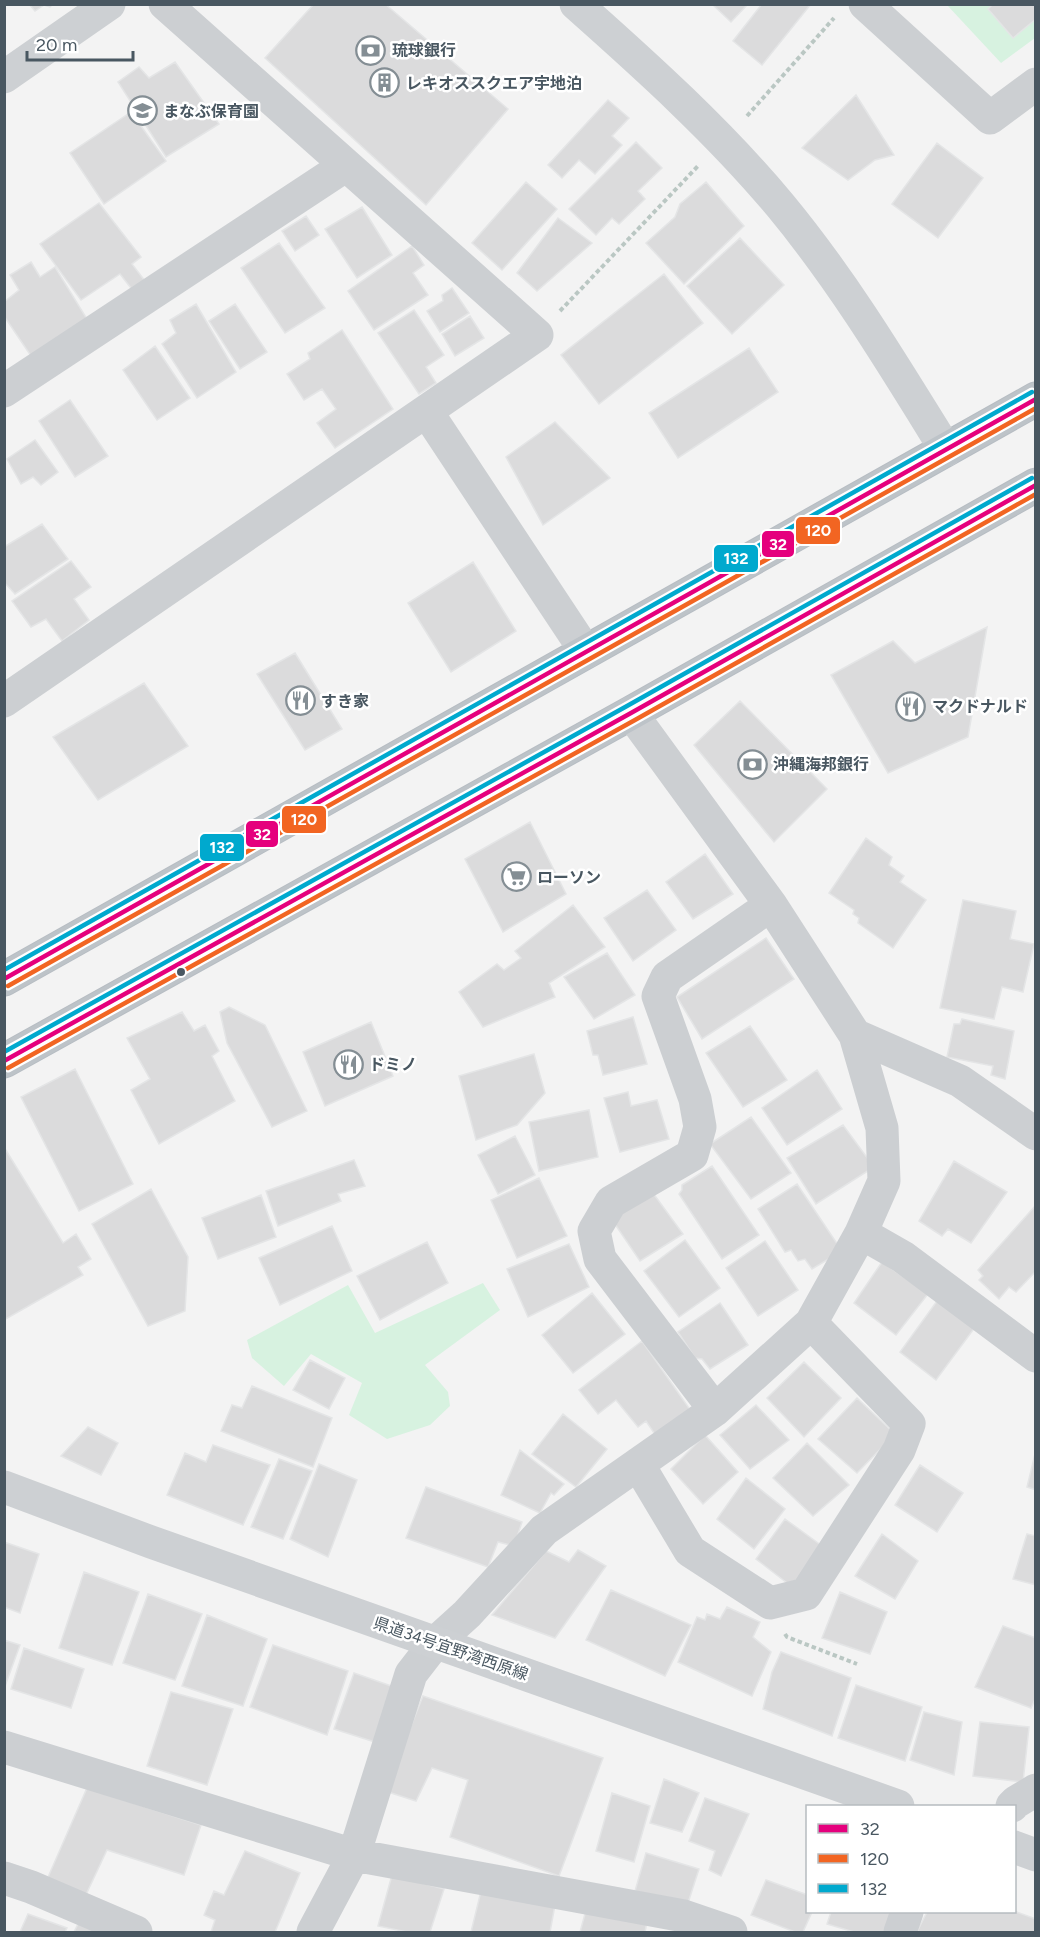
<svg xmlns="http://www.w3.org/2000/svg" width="1040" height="1937" viewBox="0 0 1040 1937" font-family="Figtree,'Noto Sans JP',sans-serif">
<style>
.green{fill:#d7f2e0}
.building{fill:#dbdbdc;stroke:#e4e5e6;stroke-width:1.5}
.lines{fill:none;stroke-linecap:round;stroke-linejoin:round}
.highway-casing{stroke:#b7bdc3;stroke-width:35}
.path{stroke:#bac7c3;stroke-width:4;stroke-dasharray:4.5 3;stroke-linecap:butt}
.street{stroke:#cccfd2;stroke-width:33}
.secondary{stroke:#cdd0d3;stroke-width:33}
.highway{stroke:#bdc3c8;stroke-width:33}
.bus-1-casing{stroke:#fff;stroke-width:9}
.bus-2-casing{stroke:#fff;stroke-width:9}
.bus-3-casing{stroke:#fff;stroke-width:9}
.bus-1{stroke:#e5007d;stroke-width:4.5}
.bus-2{stroke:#f26522;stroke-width:4.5}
.bus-3{stroke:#00a9ce;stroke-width:4.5}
.bus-dot{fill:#495761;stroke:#fff;stroke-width:2}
.labels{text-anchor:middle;stroke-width:5;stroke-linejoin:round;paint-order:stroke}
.poi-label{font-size:16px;font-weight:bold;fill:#495761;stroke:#fff;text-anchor:start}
.street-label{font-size:16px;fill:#495761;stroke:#fff}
.line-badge{stroke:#fff;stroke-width:2}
.badge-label{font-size:16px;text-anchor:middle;font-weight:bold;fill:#fff}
</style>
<rect width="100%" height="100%" fill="#f3f3f3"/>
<path class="green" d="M 947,5 L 1035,5 L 1035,38 L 1001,63 Z
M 483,1283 L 500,1310 L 425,1365 L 448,1392 L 450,1406 L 430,1425 L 387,1439 L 349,1415 L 362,1383 L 311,1354 L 284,1386 L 252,1358 L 247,1340 L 348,1285 L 375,1333 Z"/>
<path class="building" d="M 29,4 L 53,4 L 50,7 L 44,5 L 35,11 Z
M 314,4 L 385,4 L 508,109 L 426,205 L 265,58 Z
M 712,4 L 748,4 L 731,22 Z
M 762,4 L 811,4 L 762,65 L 733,41 Z
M 993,4 L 1036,4 L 1036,19 L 1013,38 L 988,9 Z
M 175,62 L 219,124 L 166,157 L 118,82 L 139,67 L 149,78 Z
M 856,95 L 894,155 L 875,160 L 848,180 L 802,148 Z
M 608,100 L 629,118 L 612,136 L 622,145 L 595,174 L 579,160 L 562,178 L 548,165 Z
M 131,112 L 166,161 L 104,204 L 70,153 Z
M 636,142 L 662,168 L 638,191 L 645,199 L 619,224 L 612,218 L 596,235 L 569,209 Z
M 937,143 L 983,178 L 938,238 L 892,204 Z
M 526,182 L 557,209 L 502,270 L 472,243 Z
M 706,182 L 744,226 L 684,284 L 646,243 L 675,217 L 680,204 Z
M 99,203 L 141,257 L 132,264 L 145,281 L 131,288 L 120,274 L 81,300 L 40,244 Z
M 362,207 L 392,255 L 357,278 L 325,229 Z
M 306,216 L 319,235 L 295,251 L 282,231 Z
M 558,218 L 592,243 L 537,291 L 517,273 Z
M 740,238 L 784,285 L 732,334 L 687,286 Z
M 279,243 L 325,308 L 285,333 L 241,268 Z
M 412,246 L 424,265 L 413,273 L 428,295 L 374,330 L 348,291 Z
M 31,262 L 40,277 L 55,267 L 87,319 L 31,356 L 4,316 L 4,302 L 19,290 L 10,275 Z
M 664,274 L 703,323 L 599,404 L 561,355 Z
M 452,288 L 469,313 L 440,332 L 427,311 L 443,301 L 442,295 Z
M 196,304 L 236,372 L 197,398 L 162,344 L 176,333 L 170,320 Z
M 235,304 L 267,352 L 240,369 L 209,321 Z
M 414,310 L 444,355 L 426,367 L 436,383 L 419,394 L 378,333 Z
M 470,316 L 484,338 L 455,356 L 442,334 Z
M 342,330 L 393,409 L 335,448 L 317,423 L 336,409 L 322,389 L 304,400 L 287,374 L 310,359 L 308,353 Z
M 155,346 L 190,398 L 157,420 L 123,370 Z
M 749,348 L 778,392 L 678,458 L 649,413 Z
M 70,400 L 108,456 L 75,477 L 39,421 Z
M 555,422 L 610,478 L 543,525 L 506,457 Z
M 35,440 L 58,472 L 41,485 L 33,477 L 21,484 L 7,459 Z
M 42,524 L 68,559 L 15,594 L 4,582 L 4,547 Z
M 71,561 L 91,587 L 74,599 L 89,620 L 62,641 L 46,619 L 31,627 L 12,601 Z
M 473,562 L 516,631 L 451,672 L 408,603 Z
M 987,627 L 968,737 L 888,773 L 831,675 L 893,641 L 915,663 Z
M 295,653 L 342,729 L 305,750 L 257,674 Z
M 144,683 L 188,746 L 98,800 L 53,737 Z
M 740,701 L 827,789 L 774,842 L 694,745 Z
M 530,822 L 566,894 L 503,932 L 465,859 Z
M 866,838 L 892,857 L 889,865 L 904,876 L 900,882 L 926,900 L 893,948 L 858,923 L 859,918 L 853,914 L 854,910 L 829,893 Z
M 705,854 L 733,894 L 693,919 L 666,882 Z
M 647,890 L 676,930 L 633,961 L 604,918 Z
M 963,900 L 1016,911 L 1010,939 L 1034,944 L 1023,992 L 1002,987 L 994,1019 L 940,1008 Z
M 573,905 L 605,947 L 549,983 L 555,997 L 483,1027 L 459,992 L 497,964 L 504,970 L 521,958 L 515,951 Z
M 766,938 L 794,979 L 702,1039 L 677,997 Z
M 607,953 L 635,995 L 594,1019 L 564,977 Z
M 229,1007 L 265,1025 L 307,1111 L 272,1127 L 227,1043 L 220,1012 Z
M 182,1012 L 194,1031 L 205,1025 L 219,1051 L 212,1056 L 235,1101 L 159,1144 L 131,1090 L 150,1079 L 127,1038 Z
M 633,1017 L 647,1064 L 603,1075 L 598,1055 L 593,1055 L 587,1031 Z
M 962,1019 L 1014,1031 L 1005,1079 L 991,1075 L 993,1066 L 947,1057 L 954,1024 L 960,1024 Z
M 371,1022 L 393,1076 L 325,1106 L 303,1052 Z
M 750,1026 L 787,1080 L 743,1107 L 706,1053 Z
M 534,1054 L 545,1093 L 517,1125 L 476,1140 L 459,1076 Z
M 75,1069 L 133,1184 L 79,1211 L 21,1097 Z
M 817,1070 L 842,1109 L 787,1145 L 762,1108 Z
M 628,1092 L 631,1106 L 657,1100 L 669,1139 L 620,1152 L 604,1098 Z
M 589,1110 L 598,1157 L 539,1171 L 529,1122 Z
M 751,1117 L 791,1173 L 751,1199 L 710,1144 Z
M 843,1125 L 874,1167 L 816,1204 L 787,1158 Z
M 515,1136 L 535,1175 L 498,1194 L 478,1155 Z
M 4,1147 L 63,1243 L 76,1234 L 91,1259 L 78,1267 L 83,1275 L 4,1320 Z
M 354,1160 L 365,1186 L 338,1194 L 341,1201 L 278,1226 L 266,1191 Z
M 954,1161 L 1007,1192 L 971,1243 L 948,1229 L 942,1236 L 919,1221 Z
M 712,1166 L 759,1235 L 722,1259 L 679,1194 L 682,1190 L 682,1185 Z
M 539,1178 L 567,1236 L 517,1258 L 491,1200 Z
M 797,1184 L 842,1251 L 812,1269 L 805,1259 L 798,1261 L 791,1250 L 785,1252 L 758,1209 Z
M 151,1189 L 188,1257 L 185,1311 L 148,1326 L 92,1224 Z
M 650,1189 L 683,1234 L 640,1261 L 610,1217 Z
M 261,1195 L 276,1237 L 218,1259 L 202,1218 Z
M 1036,1205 L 1036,1271 L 1016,1292 L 1009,1287 L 999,1299 L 979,1280 L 983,1276 L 978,1270 Z
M 332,1226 L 352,1271 L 280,1305 L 259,1258 Z
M 685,1240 L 720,1288 L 679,1317 L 644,1271 Z
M 765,1241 L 798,1290 L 758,1316 L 726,1268 Z
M 427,1242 L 448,1283 L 380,1320 L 357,1276 Z
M 569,1244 L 589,1287 L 528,1317 L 507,1269 Z
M 882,1262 L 928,1294 L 896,1335 L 854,1303 Z
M 592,1293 L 625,1334 L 573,1373 L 542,1335 Z
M 937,1301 L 976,1326 L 936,1380 L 900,1352 Z
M 720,1303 L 748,1345 L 710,1369 L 702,1359 L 695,1358 L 678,1332 Z
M 642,1341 L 691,1411 L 658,1439 L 646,1421 L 638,1427 L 616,1400 L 598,1414 L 579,1390 Z
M 310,1360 L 345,1378 L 329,1409 L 293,1390 Z
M 804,1362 L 841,1398 L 804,1437 L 767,1398 Z
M 252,1386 L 332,1418 L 313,1467 L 221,1431 L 232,1405 L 242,1408 Z
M 857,1398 L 895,1434 L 857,1473 L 818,1439 Z
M 756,1405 L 789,1440 L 750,1469 L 720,1435 Z
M 563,1414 L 607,1449 L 576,1487 L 532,1454 Z
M 88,1427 L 118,1443 L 101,1475 L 61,1456 Z
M 705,1435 L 738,1472 L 703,1504 L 671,1469 Z
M 807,1443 L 849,1485 L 813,1516 L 773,1478 Z
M 213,1445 L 270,1465 L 243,1525 L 167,1495 L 185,1453 L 206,1462 Z
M 520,1450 L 564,1484 L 554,1495 L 551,1493 L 540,1513 L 501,1495 Z
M 1036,1450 L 1036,1490 L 1027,1487 Z
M 279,1459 L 312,1471 L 283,1539 L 251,1527 Z
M 319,1464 L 357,1480 L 328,1557 L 290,1539 Z
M 920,1465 L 963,1493 L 937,1532 L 895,1505 Z
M 746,1478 L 785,1509 L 754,1549 L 717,1519 Z
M 426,1487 L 522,1522 L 514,1546 L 498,1542 L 488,1567 L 406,1538 Z
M 785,1519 L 825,1548 L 791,1586 L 756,1559 Z
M 882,1534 L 918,1561 L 895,1599 L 855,1576 Z
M 1027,1534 L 1036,1536 L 1036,1585 L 1013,1579 Z
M 4,1542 L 39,1554 L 20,1613 L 4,1607 Z
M 578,1550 L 606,1566 L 555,1638 L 492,1615 L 546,1551 L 569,1562 Z
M 84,1572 L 139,1592 L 112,1665 L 59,1648 Z
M 611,1590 L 691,1625 L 665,1676 L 586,1640 Z
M 840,1592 L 887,1612 L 870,1654 L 822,1638 Z
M 148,1594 L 202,1614 L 175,1680 L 123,1663 Z
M 727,1607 L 760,1622 L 753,1637 L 771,1652 L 752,1696 L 678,1662 L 697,1617 L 705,1620 L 707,1614 L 720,1619 Z
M 207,1615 L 267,1639 L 243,1706 L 182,1686 Z
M 1003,1626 L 1036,1638 L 1036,1697 L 1031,1708 L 975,1687 Z
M 4,1640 L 20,1645 L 4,1689 Z
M 273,1645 L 348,1671 L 327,1735 L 250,1707 Z
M 24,1648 L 84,1669 L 71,1708 L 11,1689 Z
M 781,1652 L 851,1678 L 832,1736 L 763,1709 L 772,1672 Z
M 354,1673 L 397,1688 L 378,1743 L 334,1729 Z
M 856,1685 L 922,1707 L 905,1761 L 838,1738 Z
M 171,1692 L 233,1709 L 207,1785 L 147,1766 Z
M 423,1696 L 603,1758 L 559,1876 L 450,1837 L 468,1780 L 432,1768 L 416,1801 L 385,1791 Z
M 924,1712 L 962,1722 L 954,1775 L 910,1760 Z
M 980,1722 L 1029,1727 L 1023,1782 L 973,1776 Z
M 664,1779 L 699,1793 L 682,1832 L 650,1823 Z
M 87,1788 L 201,1825 L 184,1875 L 107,1850 L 83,1901 L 45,1884 Z
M 612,1793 L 650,1806 L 634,1862 L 596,1851 Z
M 705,1798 L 749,1814 L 721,1876 L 709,1870 L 715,1851 L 689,1841 Z
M 245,1851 L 300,1873 L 275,1932 L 211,1932 L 215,1920 L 204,1915 L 214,1891 L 224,1895 Z
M 646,1853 L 699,1869 L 687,1906 L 635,1891 Z
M 392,1875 L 444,1889 L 430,1932 L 407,1932 L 378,1926 Z
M 766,1880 L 808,1895 L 808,1912 L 812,1912 L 803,1932 L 795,1932 L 751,1915 Z
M 481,1891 L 555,1905 L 550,1932 L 471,1932 Z
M 586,1910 L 647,1922 L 645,1932 L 580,1932 Z
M 1014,1911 L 1036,1919 L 1036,1932 L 917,1932 L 927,1912 Z
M 831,1912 L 900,1912 L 892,1932 L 854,1932 L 827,1924 Z
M 28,1914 L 67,1928 L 65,1932 L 20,1932 Z
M 79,1922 L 103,1932 L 74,1932 Z"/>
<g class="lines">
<defs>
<path id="highway" d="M 4,979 L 1036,399
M 4,1061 L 631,713 L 1036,485"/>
</defs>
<use href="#highway" class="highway-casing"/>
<path class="path" d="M 747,116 L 834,18
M 560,311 L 698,166
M 785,1634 L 787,1637 L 857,1664"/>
<path class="street" d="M 865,4 L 990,118 L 1036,84
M 4,391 L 345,166
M 427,412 L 586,652
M 4,701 L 537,335 L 165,4
M 855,1035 L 960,1081 L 1036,1134
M 861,1233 L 903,1257 L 1036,1356
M 715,1410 L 600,1259 L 594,1231 L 611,1202 L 692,1155 L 700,1127 L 695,1099 L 658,996 L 667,977 L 771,905
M 638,1464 L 690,1551 L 770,1603 L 806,1594 L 899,1450 L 909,1424 L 811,1323
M 4,1747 L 354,1855 L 684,1916 L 731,1932
M 1012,1806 L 1016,1802 L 1036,1790
M 4,1878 L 31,1887 L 136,1932
M 313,1932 L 354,1855 L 411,1674 L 435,1643 L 467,1614 L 544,1530 L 715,1410 L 811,1323 L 861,1233 L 884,1181 L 882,1128 L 855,1035 L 771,905 L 631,713
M 900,1932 L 907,1912"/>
<path class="secondary" d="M 576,4 C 647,67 719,132 780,205 C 843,281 894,366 946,450
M 4,77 L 109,4
M 4,1487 L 151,1542 L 898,1806
M 1014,1847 L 1036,1855"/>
<use href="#highway" class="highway"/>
<defs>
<path id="bus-1" d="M 4,979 L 1036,399
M 4,1061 L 631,713 L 1036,485"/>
<path id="bus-2" d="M 8,986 L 1036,408
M 8,1068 L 635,720 L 1036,494"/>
<path id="bus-3" d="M 4,970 L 1032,392
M 4,1052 L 627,706 L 1032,478"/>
</defs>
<use href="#bus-1" class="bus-1-casing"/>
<use href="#bus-2" class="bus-2-casing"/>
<use href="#bus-3" class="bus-3-casing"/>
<use href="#bus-1" class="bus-1"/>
<use href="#bus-2" class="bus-2"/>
<use href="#bus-3" class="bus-3"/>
</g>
<defs>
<symbol id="bank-ring" viewBox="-11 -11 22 22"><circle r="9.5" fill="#fff" stroke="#848e94" stroke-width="1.5"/><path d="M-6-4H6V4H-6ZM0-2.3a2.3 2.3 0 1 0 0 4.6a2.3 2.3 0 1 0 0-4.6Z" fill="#848e94"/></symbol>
<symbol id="building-ring" viewBox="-11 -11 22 22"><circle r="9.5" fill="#fff" stroke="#848e94" stroke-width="1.5"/><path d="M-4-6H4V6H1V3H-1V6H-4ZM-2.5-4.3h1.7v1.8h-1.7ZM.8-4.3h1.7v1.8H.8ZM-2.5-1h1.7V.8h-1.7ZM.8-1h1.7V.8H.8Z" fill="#848e94"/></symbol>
<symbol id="school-ring" viewBox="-11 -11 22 22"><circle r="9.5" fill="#fff" stroke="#848e94" stroke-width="1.5"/><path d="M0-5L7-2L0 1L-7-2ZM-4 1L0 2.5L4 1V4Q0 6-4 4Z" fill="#848e94"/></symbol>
<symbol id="restaurant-ring" viewBox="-11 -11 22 22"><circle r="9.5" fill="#fff" stroke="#848e94" stroke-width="1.5"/><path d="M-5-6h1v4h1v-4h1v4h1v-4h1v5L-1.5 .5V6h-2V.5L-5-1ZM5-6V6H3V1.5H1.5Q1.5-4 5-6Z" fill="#848e94"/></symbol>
<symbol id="supermarket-ring" viewBox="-11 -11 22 22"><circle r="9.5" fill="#fff" stroke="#848e94" stroke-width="1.5"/><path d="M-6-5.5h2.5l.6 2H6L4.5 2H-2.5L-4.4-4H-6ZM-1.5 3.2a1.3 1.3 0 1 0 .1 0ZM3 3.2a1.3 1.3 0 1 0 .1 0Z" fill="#848e94"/></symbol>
</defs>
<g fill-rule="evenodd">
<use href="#bank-ring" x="354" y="34" width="33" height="33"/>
<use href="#building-ring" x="368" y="66" width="33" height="33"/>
<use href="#school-ring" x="126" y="94" width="33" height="33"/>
<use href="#restaurant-ring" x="284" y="684" width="33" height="33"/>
<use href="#restaurant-ring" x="894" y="690" width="33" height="33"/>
<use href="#bank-ring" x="736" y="748" width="33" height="33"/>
<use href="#supermarket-ring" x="500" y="860" width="33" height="33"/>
<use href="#restaurant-ring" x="332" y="1048" width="33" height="33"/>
</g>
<circle class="bus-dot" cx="181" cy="972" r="5"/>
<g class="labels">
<g class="poi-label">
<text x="392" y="56">琉球銀行</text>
<text x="406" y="89">レキオススクエア宇地泊</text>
<text x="163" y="117">まなぶ保育園</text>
<text x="321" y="707">すき家</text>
<text x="932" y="712">マクドナルド</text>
<text x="773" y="770">沖縄海邦銀行</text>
<text x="537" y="883">ローソン</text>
<text x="369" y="1070">ドミノ</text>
</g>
<g class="street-label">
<text transform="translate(451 1648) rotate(19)" y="6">県道34号宜野湾西原線</text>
</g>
</g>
<g class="line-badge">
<rect x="795" y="516" width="46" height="29" rx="6" fill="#f26522"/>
<rect x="761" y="530" width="34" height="28" rx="6" fill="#e5007d"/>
<rect x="713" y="544" width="46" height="29" rx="6" fill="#00a9ce"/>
<rect x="281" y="805" width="46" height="29" rx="6" fill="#f26522"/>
<rect x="245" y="820" width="34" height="28" rx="6" fill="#e5007d"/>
<rect x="199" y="833" width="46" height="29" rx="6" fill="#00a9ce"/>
</g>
<g class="badge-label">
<text x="818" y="536">120</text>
<text x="778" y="550">32</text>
<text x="736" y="564">132</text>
<text x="304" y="825">120</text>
<text x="262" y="840">32</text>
<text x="222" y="853">132</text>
</g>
<rect width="1040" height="1937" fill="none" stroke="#495761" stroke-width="12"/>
<rect x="806" y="1805" width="210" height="108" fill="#ffffff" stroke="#b6bcc0" stroke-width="1.5"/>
<rect x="818" y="1824" width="30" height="9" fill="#e5007d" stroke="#b6bcc0" stroke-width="1.5"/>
<text x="860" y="1835" font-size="18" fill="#495761">32</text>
<rect x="818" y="1854" width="30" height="9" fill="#f26522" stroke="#b6bcc0" stroke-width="1.5"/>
<text x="860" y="1865" font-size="18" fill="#495761">120</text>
<rect x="818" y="1884" width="30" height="9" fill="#00a9ce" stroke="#b6bcc0" stroke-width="1.5"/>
<text x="860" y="1895" font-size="18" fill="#495761">132</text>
<path d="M27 51v9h106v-9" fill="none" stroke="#495761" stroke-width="3"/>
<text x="36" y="51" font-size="18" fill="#495761" stroke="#ffffff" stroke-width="4.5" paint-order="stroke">20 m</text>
</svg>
